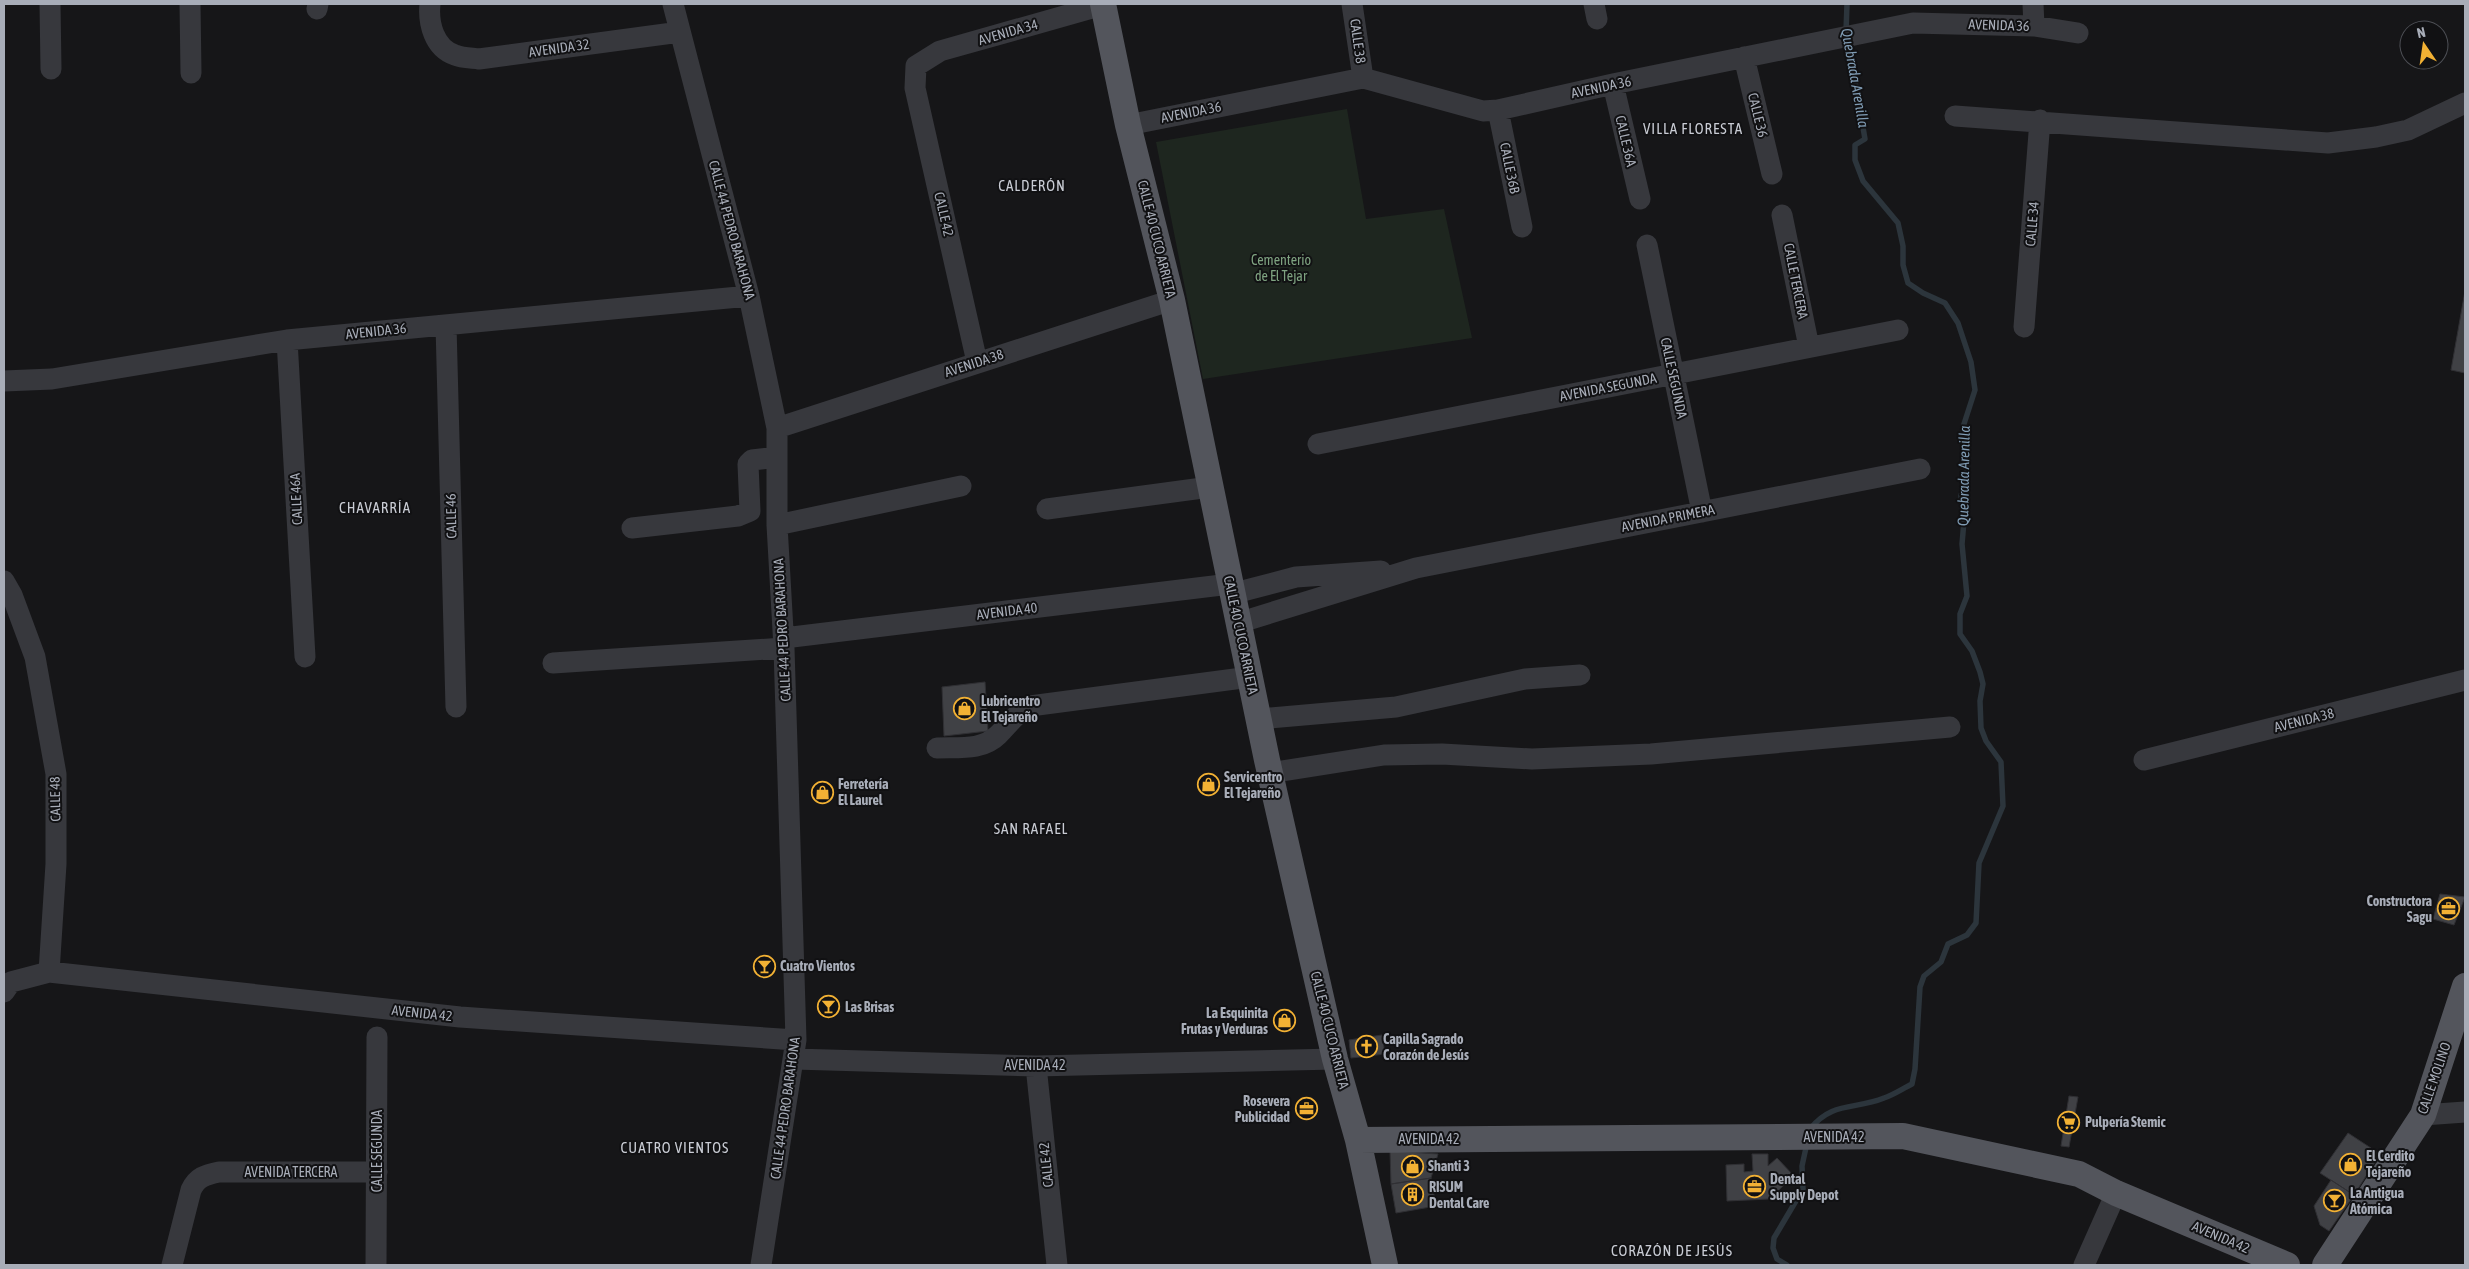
<svg xmlns="http://www.w3.org/2000/svg" width="2469" height="1269" viewBox="0 0 2469 1269" font-family="'Asap Condensed',sans-serif">
<style>
.green{fill:#1e261f}
.lines{fill:none;stroke-linecap:round;stroke-linejoin:round}
.stream{stroke:#2c353c;stroke-width:5.5}
.building{fill:#404145;stroke:#303034}
.minor{stroke:#37383d;stroke-width:21}
.major{stroke:#53555c;stroke-width:26}
.labels{text-anchor:middle;stroke-width:4;stroke-linejoin:round;paint-order:stroke}
.street-label{font-size:14px;fill:#a8adb8;stroke:#111113}
.park-label{font-size:14px;fill:#7fa381;stroke:#111113}
.poi-label{font-size:14px;font-weight:bold;fill:#a8adb8;stroke:#111113;text-anchor:start}
.water-label{font-size:15px;font-style:italic;fill:#7f9bb3;stroke:#111113}
.neighbourhood-label{font-size:15px;letter-spacing:1px;fill:#c9ccd4;stroke:#111113}
</style>
<rect width="100%" height="100%" fill="#161618"/>
<path class="green" d="M 1347,109 L 1366,219 L 1444,209 L 1472,338 L 1203,379 L 1156,142 Z"/>
<g class="lines">
<path class="stream" d="M 1846,31 L 1847,4
M 1810,1129 C 1832,1101 1855,1110 1884,1098 C 1893,1095 1902,1089 1912,1084 L 1915,1069 L 1920,987 L 1924,976 L 1941,962 L 1948,944 L 1967,935 L 1976,923 L 1979,863 L 2003,806 L 2001,762 L 1986,741 L 1981,728 L 1980,701 L 1983,684 L 1980,672 L 1972,651 L 1960,634 L 1960,614 L 1967,596 L 1962,544 L 1964,521 L 1961,496 L 1967,471 L 1963,427 L 1975,390 L 1971,362 L 1958,323 L 1945,303 L 1923,293 L 1908,283 L 1903,265 L 1903,246 L 1898,223 L 1863,181 L 1855,160 L 1855,145 L 1865,139 L 1848,41
M 1787,1265 L 1777,1259 L 1773,1248 L 1774,1238 L 1803,1189 L 1802,1166 L 1807,1143"/>
</g>
<path class="building" d="M 2465,291 L 2465,373 L 2451,370 Z
M 985,682 L 988,731 L 944,736 L 942,687 Z
M 2440,894 L 2465,897 L 2454,925 L 2433,919 Z
M 1382,1035 L 1385,1054 L 1351,1058 L 1349,1040 Z
M 2069,1096 L 2078,1097 L 2069,1147 L 2061,1146 Z
M 2348,1133 L 2380,1154 L 2354,1195 L 2320,1173 Z
M 1390,1151 L 1438,1154 L 1431,1178 L 1391,1184 Z
M 1752,1154 L 1768,1154 L 1768,1166 L 1777,1158 L 1794,1176 L 1769,1199 L 1727,1201 L 1726,1165 L 1744,1164 L 1744,1172 L 1753,1171 Z
M 1431,1178 L 1436,1206 L 1396,1213 L 1391,1184 Z
M 2331,1180 L 2354,1195 L 2329,1231 L 2320,1225 L 2314,1206 Z"/>
<g class="lines">
<path class="minor" d="M 50,4 L 51,69
M 190,4 L 191,73
M 430,4 C 428,23 434,48 455,55 C 462,58 472,58 479,59 L 680,32
M 673,4 L 749,296 L 777,428 L 777,525 L 784,648 L 796,1040 L 761,1265
M 1352,4 L 1363,78
M 1594,4 L 1597,19
M 2033,4 L 2034,26
M 317,9 L 318,4
M 1744,57 L 1772,174
M 1613,84 L 1640,199
M 1498,110 L 1522,227
M 1955,116 L 2328,143 L 2376,137 L 2408,130 L 2465,103
M 1128,125 L 1363,78 L 1483,111 L 1498,110 L 1613,84 L 1913,23 L 2034,26 L 2078,33
M 1782,215 L 1809,347
M 1647,245 L 1702,512
M 446,325 L 456,707
M 2024,327 L 2040,120
M 287,340 L 305,657
M 977,362 L 915,88 L 916,66 L 940,51 L 1103,5
M 4,381 L 52,379 L 287,340 L 749,296
M 777,428 L 1172,300
M 1318,444 L 1898,330
M 1047,509 L 1210,487
M 777,525 L 961,486
M 632,528 L 738,516 L 750,511 L 748,464 L 752,460 L 777,457
M 4,581 L 12,595 L 35,657 L 56,774 L 56,864 L 49,972 L 11,982 L 4,992
M 1231,594 L 1296,577 L 1381,571
M 1238,623 L 1416,568 L 1920,469
M 784,638 L 1230,584
M 553,663 L 784,648
M 1259,719 L 1396,707 L 1525,679 L 1580,675
M 937,748 C 958,747 982,751 998,735 C 1010,723 1015,714 1030,706 L 1250,677
M 2144,760 L 2465,680
M 1270,773 L 1384,755 L 1442,754 L 1532,759 L 1651,754 L 1950,727
M 49,972 L 460,1017 L 796,1040
M 794,1059 L 1036,1066 L 1335,1059
M 1036,1066 L 1057,1265
M 2423,1115 L 2465,1112
M 172,1265 L 191,1190 C 197,1177 205,1175 219,1172 L 377,1172
M 376,1265 L 377,1037
M 2084,1265 L 2116,1193"/>
<path class="major" d="M 1103,4 L 1128,125 L 1172,300 L 1267,760 L 1335,1059 L 1358,1140 L 1385,1265
M 1358,1140 L 1903,1136 L 2079,1174 L 2116,1193 L 2287,1265
M 2325,1265 L 2423,1115 L 2465,986"/>
</g>
<defs>
<symbol id="shop-ring" viewBox="-11 -11 22 22"><circle r="9.5" fill="#111113" stroke="#f2b134" stroke-width="1.5"/><path d="M-5-2.5h2.3a2.7 3.5 0 0 1 5.4 0H5L5.5 6h-11ZM-1.5-2.5h3a1.5 2.3 0 0 0-3 0Z" fill="#f2b134"/></symbol>
<symbol id="office-ring" viewBox="-11 -11 22 22"><circle r="9.5" fill="#111113" stroke="#f2b134" stroke-width="1.5"/><path d="M-6-3h4V-5.5h4V-3h4V5H-6ZM-1-4.5V-3h2v-1.5ZM-6 0V1H6V0Z" fill="#f2b134"/></symbol>
<symbol id="bar-ring" viewBox="-11 -11 22 22"><circle r="9.5" fill="#111113" stroke="#f2b134" stroke-width="1.5"/><path d="M-6-5H6L.8 .8V4.5H3.5V6h-7V4.5H-.8V.8Z" fill="#f2b134"/></symbol>
<symbol id="church-ring" viewBox="-11 -11 22 22"><circle r="9.5" fill="#111113" stroke="#f2b134" stroke-width="1.5"/><path d="M-1.2-6h2.4v3.5h3.3v2.4h-3.3V6h-2.4V-.1h-3.3v-2.4h3.3Z" fill="#f2b134"/></symbol>
<symbol id="supermarket-ring" viewBox="-11 -11 22 22"><circle r="9.5" fill="#111113" stroke="#f2b134" stroke-width="1.5"/><path d="M-6-5.5h2.5l.6 2H6L4.5 2H-2.5L-4.4-4H-6ZM-1.5 3.2a1.3 1.3 0 1 0 .1 0ZM3 3.2a1.3 1.3 0 1 0 .1 0Z" fill="#f2b134"/></symbol>
<symbol id="building-ring" viewBox="-11 -11 22 22"><circle r="9.5" fill="#111113" stroke="#f2b134" stroke-width="1.5"/><path d="M-4-6H4V6H1V3H-1V6H-4ZM-2.5-4.3h1.7v1.8h-1.7ZM.8-4.3h1.7v1.8H.8ZM-2.5-1h1.7V.8h-1.7ZM.8-1h1.7V.8H.8Z" fill="#f2b134"/></symbol>
</defs>
<g fill-rule="evenodd">
<use href="#shop-ring" x="952" y="696" width="25" height="25"/>
<use href="#shop-ring" x="1196" y="772" width="25" height="25"/>
<use href="#shop-ring" x="810" y="780" width="25" height="25"/>
<use href="#office-ring" x="2436" y="896" width="25" height="25"/>
<use href="#bar-ring" x="752" y="954" width="25" height="25"/>
<use href="#bar-ring" x="816" y="994" width="25" height="25"/>
<use href="#shop-ring" x="1272" y="1008" width="25" height="25"/>
<use href="#church-ring" x="1354" y="1034" width="25" height="25"/>
<use href="#office-ring" x="1294" y="1096" width="25" height="25"/>
<use href="#supermarket-ring" x="2056" y="1110" width="25" height="25"/>
<use href="#shop-ring" x="2338" y="1152" width="25" height="25"/>
<use href="#shop-ring" x="1400" y="1154" width="25" height="25"/>
<use href="#office-ring" x="1742" y="1174" width="25" height="25"/>
<use href="#building-ring" x="1400" y="1182" width="25" height="25"/>
<use href="#bar-ring" x="2322" y="1188" width="25" height="25"/>
</g>
<g class="labels">
<g class="street-label">
<text transform="translate(1999 25) rotate(2)" y="5">AVENIDA 36</text>
<text transform="translate(1008 32) rotate(-16)" y="5">AVENIDA 34</text>
<text transform="translate(1358 41) rotate(82)" y="5">CALLE 38</text>
<text transform="translate(559 48) rotate(-8)" y="5">AVENIDA 32</text>
<text transform="translate(1601 87) rotate(-12)" y="5">AVENIDA 36</text>
<text transform="translate(1191 112) rotate(-11)" y="5">AVENIDA 36</text>
<text transform="translate(1758 115) rotate(76)" y="5">CALLE 36</text>
<text transform="translate(1626 141) rotate(77)" y="5">CALLE 36A</text>
<text transform="translate(1510 168) rotate(78)" y="5">CALLE 36B</text>
<text transform="translate(944 214) rotate(77)" y="5">CALLE 42</text>
<text transform="translate(2032 224) rotate(-85)" y="5">CALLE 34</text>
<text transform="translate(732 230) rotate(75)" y="5">CALLE 44 PEDRO BARAHONA</text>
<text transform="translate(1157 239) rotate(76)" y="5">CALLE 40 CUCO ARRIETA</text>
<text transform="translate(1796 281) rotate(79)" y="5">CALLE TERCERA</text>
<text transform="translate(376 331) rotate(-6)" y="5">AVENIDA 36</text>
<text transform="translate(974 363) rotate(-18)" y="5">AVENIDA 38</text>
<text transform="translate(1674 378) rotate(78)" y="5">CALLE SEGUNDA</text>
<text transform="translate(1608 387) rotate(-11)" y="5">AVENIDA SEGUNDA</text>
<text transform="translate(296 499) rotate(-93)" y="5">CALLE 46A</text>
<text transform="translate(451 516) rotate(-91)" y="5">CALLE 46</text>
<text transform="translate(1668 518) rotate(-11)" y="5">AVENIDA PRIMERA</text>
<text transform="translate(1007 611) rotate(-7)" y="5">AVENIDA 40</text>
<text transform="translate(782 630) rotate(-93)" y="5">CALLE 44 PEDRO BARAHONA</text>
<text transform="translate(1241 635) rotate(78)" y="5">CALLE 40 CUCO ARRIETA</text>
<text transform="translate(2304 720) rotate(-14)" y="5">AVENIDA 38</text>
<text transform="translate(55 799) rotate(-91)" y="5">CALLE 48</text>
<text transform="translate(422 1013) rotate(6)" y="5">AVENIDA 42</text>
<text transform="translate(1330 1030) rotate(76)" y="5">CALLE 40 CUCO ARRIETA</text>
<text x="1035" y="1070">AVENIDA 42</text>
<text transform="translate(2434 1078) rotate(-71)" y="5">CALLE MOLINO</text>
<text transform="translate(785 1108) rotate(-82)" y="5">CALLE 44 PEDRO BARAHONA</text>
<text x="1834" y="1142">AVENIDA 42</text>
<text x="1429" y="1144">AVENIDA 42</text>
<text transform="translate(377 1151) rotate(-90)" y="5">CALLE SEGUNDA</text>
<text transform="translate(1046 1165) rotate(-96)" y="5">CALLE 42</text>
<text x="291" y="1177">AVENIDA TERCERA</text>
<text transform="translate(2221 1237) rotate(23)" y="5">AVENIDA 42</text>
</g>
<g class="park-label">
<text x="1281" y="265">Cementerio<tspan x="1281" dy="16">de El Tejar</tspan></text>
</g>
<g class="poi-label">
<text x="981" y="706">Lubricentro<tspan x="981" dy="16">El Tejareño</tspan></text>
<text x="1224" y="782">Servicentro<tspan x="1224" dy="16">El Tejareño</tspan></text>
<text x="838" y="789">Ferretería<tspan x="838" dy="16">El Laurel</tspan></text>
<text x="2432" y="906" text-anchor="end">Constructora<tspan x="2432" dy="16">Sagu</tspan></text>
<text x="780" y="971">Cuatro Vientos</text>
<text x="845" y="1012">Las Brisas</text>
<text x="1268" y="1018" text-anchor="end">La Esquinita<tspan x="1268" dy="16">Frutas y Verduras</tspan></text>
<text x="1383" y="1044">Capilla Sagrado<tspan x="1383" dy="16">Corazón de Jesús</tspan></text>
<text x="1290" y="1106" text-anchor="end">Rosevera<tspan x="1290" dy="16">Publicidad</tspan></text>
<text x="2085" y="1127">Pulpería Stemic</text>
<text x="2366" y="1161">El Cerdito<tspan x="2366" dy="16">Tejareño</tspan></text>
<text x="1428" y="1171">Shanti 3</text>
<text x="1770" y="1184">Dental<tspan x="1770" dy="16">Supply Depot</tspan></text>
<text x="1429" y="1192">RISUM<tspan x="1429" dy="16">Dental Care</tspan></text>
<text x="2350" y="1198">La Antigua<tspan x="2350" dy="16">Atómica</tspan></text>
</g>
<g class="water-label">
<text transform="translate(1855 78) rotate(80)" y="5">Quebrada Arenilla</text>
<text transform="translate(1964 476) rotate(-89)" y="5">Quebrada Arenilla</text>
</g>
<g class="neighbourhood-label">
<text x="1693" y="134">VILLA FLORESTA</text>
<text x="1032" y="191">CALDERÓN</text>
<text x="375" y="513">CHAVARRÍA</text>
<text x="1031" y="834">SAN RAFAEL</text>
<text x="675" y="1153">CUATRO VIENTOS</text>
<text x="1672" y="1256">CORAZÓN DE JESÚS</text>
</g>
</g>
<rect width="2469" height="1269" fill="none" stroke="#a8adb8" stroke-width="10"/>
<g transform="translate(2424 45) rotate(347)"><circle r="24" fill="#111113" stroke="#4d4f55"/>
<path d="M0-4L9 19L0 12L-9 19Z" fill="#f2b134"/>
<text y="-8" font-size="14" font-weight="bold" text-anchor="middle" fill="#a8adb8">N</text>
</g>
</svg>
